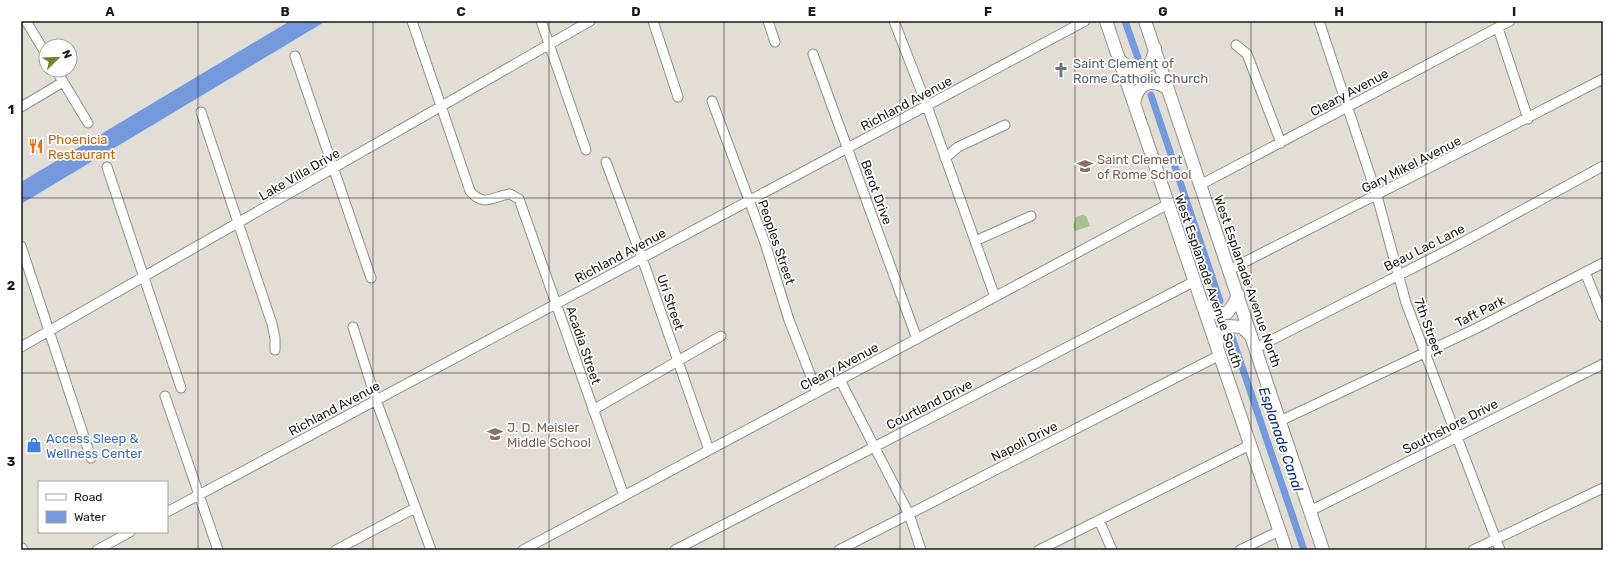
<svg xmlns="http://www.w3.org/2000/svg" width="1624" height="571" viewBox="0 0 1624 571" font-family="Rubik,sans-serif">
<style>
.green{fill:#a5c18e}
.water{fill:#7599dd}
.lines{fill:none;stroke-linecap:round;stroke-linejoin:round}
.canal{stroke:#7599dd;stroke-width:7}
.minor-casing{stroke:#938e86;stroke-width:11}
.major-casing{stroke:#938e86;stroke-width:14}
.minor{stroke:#fff;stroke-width:9}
.major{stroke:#fff;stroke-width:12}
.grid{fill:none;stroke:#191815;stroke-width:1;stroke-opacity:0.55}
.labels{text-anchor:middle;stroke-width:3.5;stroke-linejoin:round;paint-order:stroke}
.worship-label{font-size:13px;fill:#5b616d;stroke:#fff;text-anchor:start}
.street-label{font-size:13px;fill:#191815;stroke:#fff}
.food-label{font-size:13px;fill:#c56008;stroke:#fff;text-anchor:start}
.education-label{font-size:13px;fill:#785e54;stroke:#fff;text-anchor:start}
.shop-label{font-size:13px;fill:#366cbe;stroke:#fff;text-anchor:start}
.water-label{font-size:14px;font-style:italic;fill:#062b79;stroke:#fff}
.neatline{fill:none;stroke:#191815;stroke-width:1.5}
.grid-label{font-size:13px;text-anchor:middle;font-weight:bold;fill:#191815}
</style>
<rect width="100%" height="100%" fill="#e3ded5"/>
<path class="green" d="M 1082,215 L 1086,216 L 1090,226 L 1075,231 L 1073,227 L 1076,217 Z"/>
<path class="water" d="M 290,21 L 326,21 L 21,204 L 21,182 Z"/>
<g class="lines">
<path class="canal" d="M 1125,21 L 1138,58
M 1151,95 L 1220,301
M 1232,337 L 1304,550"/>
<defs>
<path id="minor" d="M 26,21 L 46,54
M 412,21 L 470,191 C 484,208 493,196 510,194 L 519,199 L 624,496
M 541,21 L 586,150
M 653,21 L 678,97
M 768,21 L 775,42
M 894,21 L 927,106 L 995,297
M 1319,21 L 1377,196 L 1406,303 L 1500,550
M 1498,28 L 1528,119
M 1236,45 L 1247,54 L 1281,143
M 813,54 L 917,339
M 295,56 L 371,278
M 56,70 L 88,123
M 712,101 L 765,243 L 789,320 L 817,392
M 21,107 L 63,82
M 201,112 L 272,324 L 275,338 L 275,350
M 945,158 L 958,147 L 1005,125
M 606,162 L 642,258 L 709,450
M 107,167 L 181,388
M 1200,185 L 1510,21
M 975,241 L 1031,216
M 21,246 L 91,458
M 1229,270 L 1603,79
M 1585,272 L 1603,317
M 353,327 L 376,400 L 431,550
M 21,347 L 590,21
M 1256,348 L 1458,245 L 1603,166
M 840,380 L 909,514 L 921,550
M 165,396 L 218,550
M 593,410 L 721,336
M 1280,421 L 1477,328 L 1603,263
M 1310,511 L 1603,364
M 167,512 L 1085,21
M 1099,520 L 1112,550
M 97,550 L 130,532
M 336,550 L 415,508
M 523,550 L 1168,204
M 675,550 L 1195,281
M 839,550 L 1220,355
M 1039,550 L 1250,445
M 1240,550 L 1279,531
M 1473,550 L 1603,488"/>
<path id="major" d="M 1106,21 L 1286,550
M 1145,21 L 1323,550
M 1119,60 C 1136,74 1152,73 1155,48
M 1134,103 C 1138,83 1150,78 1167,88
M 1203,304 L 1212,313 L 1227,313 L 1234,304 L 1238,294
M 1217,346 L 1219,335 L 1227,326 L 1242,327 L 1251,336
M 21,549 L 21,550"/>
</defs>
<use href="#minor" class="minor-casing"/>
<use href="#major" class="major-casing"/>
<use href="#minor" class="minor"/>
<use href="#major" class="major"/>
</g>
<path class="grid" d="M 198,21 L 198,550M 373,21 L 373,550M 549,21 L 549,550M 724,21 L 724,550M 900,21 L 900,550M 1075,21 L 1075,550M 1251,21 L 1251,550M 1426,21 L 1426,550M 21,198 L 1603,198M 21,373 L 1603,373"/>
<defs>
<symbol id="church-bare" viewBox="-9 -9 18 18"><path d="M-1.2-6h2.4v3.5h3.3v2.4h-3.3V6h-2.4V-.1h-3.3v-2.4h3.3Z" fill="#6b7280" stroke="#fff" stroke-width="2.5" paint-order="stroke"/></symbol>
<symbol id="restaurant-bare" viewBox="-9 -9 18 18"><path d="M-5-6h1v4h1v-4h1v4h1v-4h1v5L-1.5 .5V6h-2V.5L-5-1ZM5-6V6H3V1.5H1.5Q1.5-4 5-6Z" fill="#e8710a" stroke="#fff" stroke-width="2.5" paint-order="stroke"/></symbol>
<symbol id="school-bare" viewBox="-9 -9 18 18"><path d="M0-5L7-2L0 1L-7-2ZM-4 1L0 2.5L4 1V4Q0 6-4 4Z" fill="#8d6e63" stroke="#fff" stroke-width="2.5" paint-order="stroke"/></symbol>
<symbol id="shop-bare" viewBox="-9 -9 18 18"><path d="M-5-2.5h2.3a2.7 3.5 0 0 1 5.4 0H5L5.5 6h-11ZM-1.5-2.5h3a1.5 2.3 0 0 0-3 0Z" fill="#3f7fe0" stroke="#fff" stroke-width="2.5" paint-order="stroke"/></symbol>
</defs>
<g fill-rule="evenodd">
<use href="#church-bare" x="1050" y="59" width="22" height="22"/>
<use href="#restaurant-bare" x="25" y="135" width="22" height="22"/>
<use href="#school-bare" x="1074" y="155" width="22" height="22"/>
<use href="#school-bare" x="484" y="423" width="22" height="22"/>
<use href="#shop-bare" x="23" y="434" width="22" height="22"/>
</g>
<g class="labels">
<g class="worship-label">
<text x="1073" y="68">Saint Clement of<tspan x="1073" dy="15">Rome Catholic Church</tspan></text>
</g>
<g class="street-label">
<text transform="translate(1349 92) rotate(-28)" y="5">Cleary Avenue</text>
<text transform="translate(906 103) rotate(-28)" y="5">Richland Avenue</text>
<text transform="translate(1411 164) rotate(-27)" y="5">Gary Mikel Avenue</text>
<text transform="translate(299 174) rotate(-30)" y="5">Lake Villa Drive</text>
<text transform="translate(877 192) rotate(70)" y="5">Berot Drive</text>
<text transform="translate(777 242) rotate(71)" y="5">Peoples Street</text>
<text transform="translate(1424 247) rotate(-27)" y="5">Beau Lac Lane</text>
<text transform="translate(620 255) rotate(-28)" y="5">Richland Avenue</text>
<text transform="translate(1209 281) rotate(71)" y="5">West Esplanade Avenue South</text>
<text transform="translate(1248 281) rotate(71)" y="5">West Esplanade Avenue North</text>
<text transform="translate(671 302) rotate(71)" y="5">Uri Street</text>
<text transform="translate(1480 311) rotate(-27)" y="5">Taft Park</text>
<text transform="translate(1429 327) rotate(70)" y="5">7th Street</text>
<text transform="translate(584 345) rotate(71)" y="5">Acadia Street</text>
<text transform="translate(839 366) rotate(-28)" y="5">Cleary Avenue</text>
<text transform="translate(929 404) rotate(-27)" y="5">Courtland Drive</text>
<text transform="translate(334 408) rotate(-28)" y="5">Richland Avenue</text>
<text transform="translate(1450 426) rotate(-27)" y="5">Southshore Drive</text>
<text transform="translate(1024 441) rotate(-27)" y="5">Napoli Drive</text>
</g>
<g class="food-label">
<text x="48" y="144">Phoenicia<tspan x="48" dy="15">Restaurant</tspan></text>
</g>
<g class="education-label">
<text x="1097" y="164">Saint Clement<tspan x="1097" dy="15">of Rome School</tspan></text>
<text x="507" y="432">J. D. Meisler<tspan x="507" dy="15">Middle School</tspan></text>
</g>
<g class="shop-label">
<text x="46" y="443">Access Sleep &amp;<tspan x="46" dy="15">Wellness Center</tspan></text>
</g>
<g class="water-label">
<text transform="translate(1281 439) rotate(71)" y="5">Esplanade Canal</text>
</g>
</g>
<rect width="1624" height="571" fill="none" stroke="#ffffff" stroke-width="44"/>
<rect x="38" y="481" width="130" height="52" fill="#ffffff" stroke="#a3a3a1"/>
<rect x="46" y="494" width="20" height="6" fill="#ffffff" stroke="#a3a3a1"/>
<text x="74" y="501" font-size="12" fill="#191815">Road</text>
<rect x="46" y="511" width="20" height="12" fill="#7599dd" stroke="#a3a3a1"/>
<text x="74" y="521" font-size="12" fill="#191815">Water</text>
<g transform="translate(58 58) rotate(67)"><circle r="19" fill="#ffffff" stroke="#a3a3a1"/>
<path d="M0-3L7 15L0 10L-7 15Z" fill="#718231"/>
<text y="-6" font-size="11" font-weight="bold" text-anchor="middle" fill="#191815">N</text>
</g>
<rect x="22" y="22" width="1580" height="527" class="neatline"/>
<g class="grid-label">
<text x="110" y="16">A</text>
<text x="285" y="16">B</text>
<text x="461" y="16">C</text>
<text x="636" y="16">D</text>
<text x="812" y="16">E</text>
<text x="988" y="16">F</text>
<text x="1163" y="16">G</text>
<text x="1339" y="16">H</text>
<text x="1514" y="16">I</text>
<text x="11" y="114">1</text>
<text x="11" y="290">2</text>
<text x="11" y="466">3</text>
</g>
</svg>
